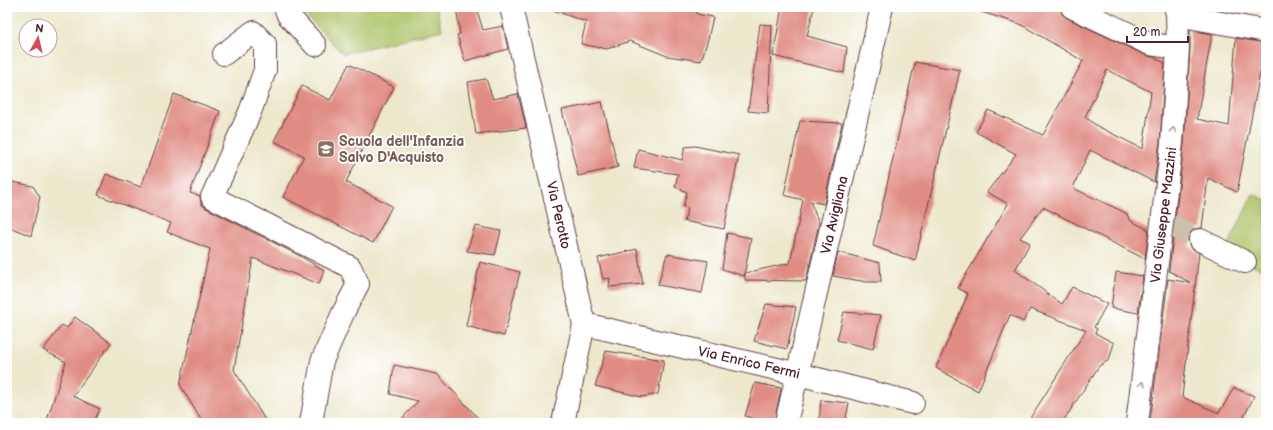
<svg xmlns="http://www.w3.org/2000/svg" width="1273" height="430" viewBox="0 0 1273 430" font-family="'Balsamiq Sans',sans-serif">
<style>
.green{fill:#adc56b;stroke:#7c724b}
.building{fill:#e08c83;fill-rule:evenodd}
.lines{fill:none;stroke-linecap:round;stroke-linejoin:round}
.minor-tunnel{stroke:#ccc0ac;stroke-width:22;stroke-dasharray:22 11;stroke-linecap:butt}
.minor-casing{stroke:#623d43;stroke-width:24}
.minor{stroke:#fff;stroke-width:22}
.oneway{stroke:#ae9aa0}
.labels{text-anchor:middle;stroke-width:3.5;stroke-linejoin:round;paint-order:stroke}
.education-label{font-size:14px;font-weight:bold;fill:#785e54;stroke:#fff;text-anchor:start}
.street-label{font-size:14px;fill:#4a1f2b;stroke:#fff}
</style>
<rect width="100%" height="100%" fill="#fff"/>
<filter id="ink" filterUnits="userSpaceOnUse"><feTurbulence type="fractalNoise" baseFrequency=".025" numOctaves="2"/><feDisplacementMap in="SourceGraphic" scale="8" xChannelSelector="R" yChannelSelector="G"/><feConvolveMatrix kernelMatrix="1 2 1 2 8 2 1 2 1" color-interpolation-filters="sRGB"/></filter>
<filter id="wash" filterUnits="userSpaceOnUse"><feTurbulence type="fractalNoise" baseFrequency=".012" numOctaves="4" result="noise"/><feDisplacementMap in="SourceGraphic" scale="16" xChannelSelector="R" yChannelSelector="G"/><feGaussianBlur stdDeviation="0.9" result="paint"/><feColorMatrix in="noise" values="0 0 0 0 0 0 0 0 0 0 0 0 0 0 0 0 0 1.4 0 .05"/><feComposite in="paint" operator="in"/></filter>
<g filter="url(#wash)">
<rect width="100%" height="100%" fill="#ede8cc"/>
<path class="green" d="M 298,7 L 436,7 L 442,30 L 343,54 Z
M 1253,194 L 1266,200 L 1266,271 L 1225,252 Z"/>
<g id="blocks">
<path class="building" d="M 456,7 L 476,7 L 483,30 L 503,26 L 508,49 L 465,61 L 457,35 L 460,34 Z
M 550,7 L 644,7 L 669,12 L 668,7 L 696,7 L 697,14 L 713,17 L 708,39 L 701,61 L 667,56 L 630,41 L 607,49 L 581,44 L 586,22 L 550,9 Z
M 782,7 L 814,7 L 807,36 L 847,47 L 844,73 L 773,56 Z
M 979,7 L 1057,7 L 1060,8 L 1062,14 L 1067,18 L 1145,55 L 1153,57 L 1165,63 L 1160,142 L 1154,182 L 1090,150 L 1073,188 L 1126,213 L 1131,221 L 1149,230 L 1145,259 L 1043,207 L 1020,238 L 1030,243 L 1015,270 L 1062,304 L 1072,287 L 1107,304 L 1094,327 L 1097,329 L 1095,333 L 1114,343 L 1109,360 L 1099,366 L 1062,423 L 1027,423 L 1086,330 L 1030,309 L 1023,322 L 1010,315 L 978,391 L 936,368 L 968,294 L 958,288 L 1008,204 L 987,192 L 1016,154 L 976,132 L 988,110 L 1043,135 L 1083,61 L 1020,24 L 978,11 ZM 1107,70 L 1151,92 L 1143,149 L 1097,126 L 1085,117 Z
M 760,24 L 772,25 L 768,113 L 748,111 Z
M 1190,30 L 1212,34 L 1197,119 L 1229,126 L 1236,38 L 1266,43 L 1266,64 L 1262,63 L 1237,192 L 1208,178 L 1202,228 L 1199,228 L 1193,230 L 1189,234 L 1188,240 L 1190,247 L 1199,253 L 1182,397 L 1219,413 L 1234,388 L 1254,396 L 1241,423 L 1150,423 L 1168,279 L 1191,283 L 1169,271 L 1184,144 L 1190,49 Z
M 915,62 L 960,70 L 915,261 L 873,246 Z
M 349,64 L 394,87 L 346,182 L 392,206 L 373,243 L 283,197 L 304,156 L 274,141 L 302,86 L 330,100 Z
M 486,79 L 493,99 L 518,94 L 526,128 L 476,134 L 468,82 Z
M 174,94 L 220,111 L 190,193 L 200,196 L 201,204 L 206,208 L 300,256 L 324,270 L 319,284 L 253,258 L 234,370 L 267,423 L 203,423 L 180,385 L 210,249 L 167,232 L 171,223 L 98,195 L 106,174 L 141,187 Z
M 602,102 L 618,167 L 578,176 L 562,110 Z
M 800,121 L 842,123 L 824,204 L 810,201 L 819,223 L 806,281 L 745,280 L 745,273 L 790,263 L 803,200 L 784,195 Z
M 695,146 L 739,155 L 724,229 L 684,221 L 688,208 L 683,207 L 687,192 L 675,187 L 678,174 L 634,168 L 638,149 L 682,160 L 685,147 Z
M 7,181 L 33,186 L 40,197 L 31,236 L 7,226 Z
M 475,226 L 501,231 L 495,255 L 467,251 Z
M 727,233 L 751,238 L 744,276 L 722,269 Z
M 637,249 L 643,284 L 609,287 L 610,278 L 603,279 L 598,258 Z
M 838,252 L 880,263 L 881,282 L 867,282 L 833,276 Z
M 667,254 L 708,261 L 702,293 L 658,285 Z
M 480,262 L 520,272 L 504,336 L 466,326 Z
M 1116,272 L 1143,276 L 1138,313 L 1111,308 Z
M 766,304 L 796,307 L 787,349 L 754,341 Z
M 844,312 L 881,315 L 873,349 L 837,340 Z
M 75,317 L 111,343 L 73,396 L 100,409 L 93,423 L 46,423 L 66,362 L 43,350 L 62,325 L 67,328 Z
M 606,351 L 664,360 L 658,394 L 642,397 L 595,386 Z
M 394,365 L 437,374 L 483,423 L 398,423 L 418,401 L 390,394 Z
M 755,383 L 781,388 L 774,423 L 767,423 L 745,416 Z
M 821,400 L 849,403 L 845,423 L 819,423 Z"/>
</g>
</g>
<g filter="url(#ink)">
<use href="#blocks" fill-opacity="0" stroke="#623d43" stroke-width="1"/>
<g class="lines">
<path class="minor-tunnel" d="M 1170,225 L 1200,240"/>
<defs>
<path id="minor" d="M 285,7 L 288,15 L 315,45
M 511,7 L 584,324 L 563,423
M 1072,7 L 1150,44 L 1178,48
M 1177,13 L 1188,17 L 1266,31
M 224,54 L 253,32 L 265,44 L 265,70 L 250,112 L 212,197 L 350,267 L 358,284 L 343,313 L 322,361 L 311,423
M 1200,240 L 1245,262
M 584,324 L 798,374 L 913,403
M 786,423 L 882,7
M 1137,423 L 1172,143 L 1178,48 L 1177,13 L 1175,7"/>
</defs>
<use href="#minor" class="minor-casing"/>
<use href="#minor" class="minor"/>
</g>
<defs><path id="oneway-chevron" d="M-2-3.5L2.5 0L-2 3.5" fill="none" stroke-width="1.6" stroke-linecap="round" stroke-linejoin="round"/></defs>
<g class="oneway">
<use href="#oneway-chevron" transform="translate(1173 130) rotate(-86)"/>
<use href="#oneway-chevron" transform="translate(1142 384) rotate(-83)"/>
</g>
</g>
<defs>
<symbol id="school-square" viewBox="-11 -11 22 22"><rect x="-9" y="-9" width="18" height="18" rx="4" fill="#8d6e63" stroke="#fff"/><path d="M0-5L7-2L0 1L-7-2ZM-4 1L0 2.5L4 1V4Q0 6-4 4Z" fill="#fff"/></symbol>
</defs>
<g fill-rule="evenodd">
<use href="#school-square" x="316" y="139" width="20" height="20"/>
</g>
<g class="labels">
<g class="education-label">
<text x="339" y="146">Scuola dell'Infanzia<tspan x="339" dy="16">Salvo D'Acquisto</tspan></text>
</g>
<g class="street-label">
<text transform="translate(559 215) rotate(77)" y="5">Via Perotto</text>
<text transform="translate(834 215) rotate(-77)" y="5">Via Avigliana</text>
<text transform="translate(1163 215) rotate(-83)" y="5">Via Giuseppe Mazzini</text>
<text transform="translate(749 362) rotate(13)" y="5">Via Enrico Fermi</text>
</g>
</g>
<rect width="1273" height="430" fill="none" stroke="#fff" stroke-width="24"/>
<g transform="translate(38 38) rotate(8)"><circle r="19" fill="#ffffff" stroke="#b7a5aa"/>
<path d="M0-3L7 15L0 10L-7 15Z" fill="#d1495b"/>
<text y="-6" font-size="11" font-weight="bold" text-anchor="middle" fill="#4a1f2b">N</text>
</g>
<path d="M1127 36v6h61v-6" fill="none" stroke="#4a1f2b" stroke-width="2"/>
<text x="1133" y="36" font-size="12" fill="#4a1f2b" stroke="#ffffff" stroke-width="3" paint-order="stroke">20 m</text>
</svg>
